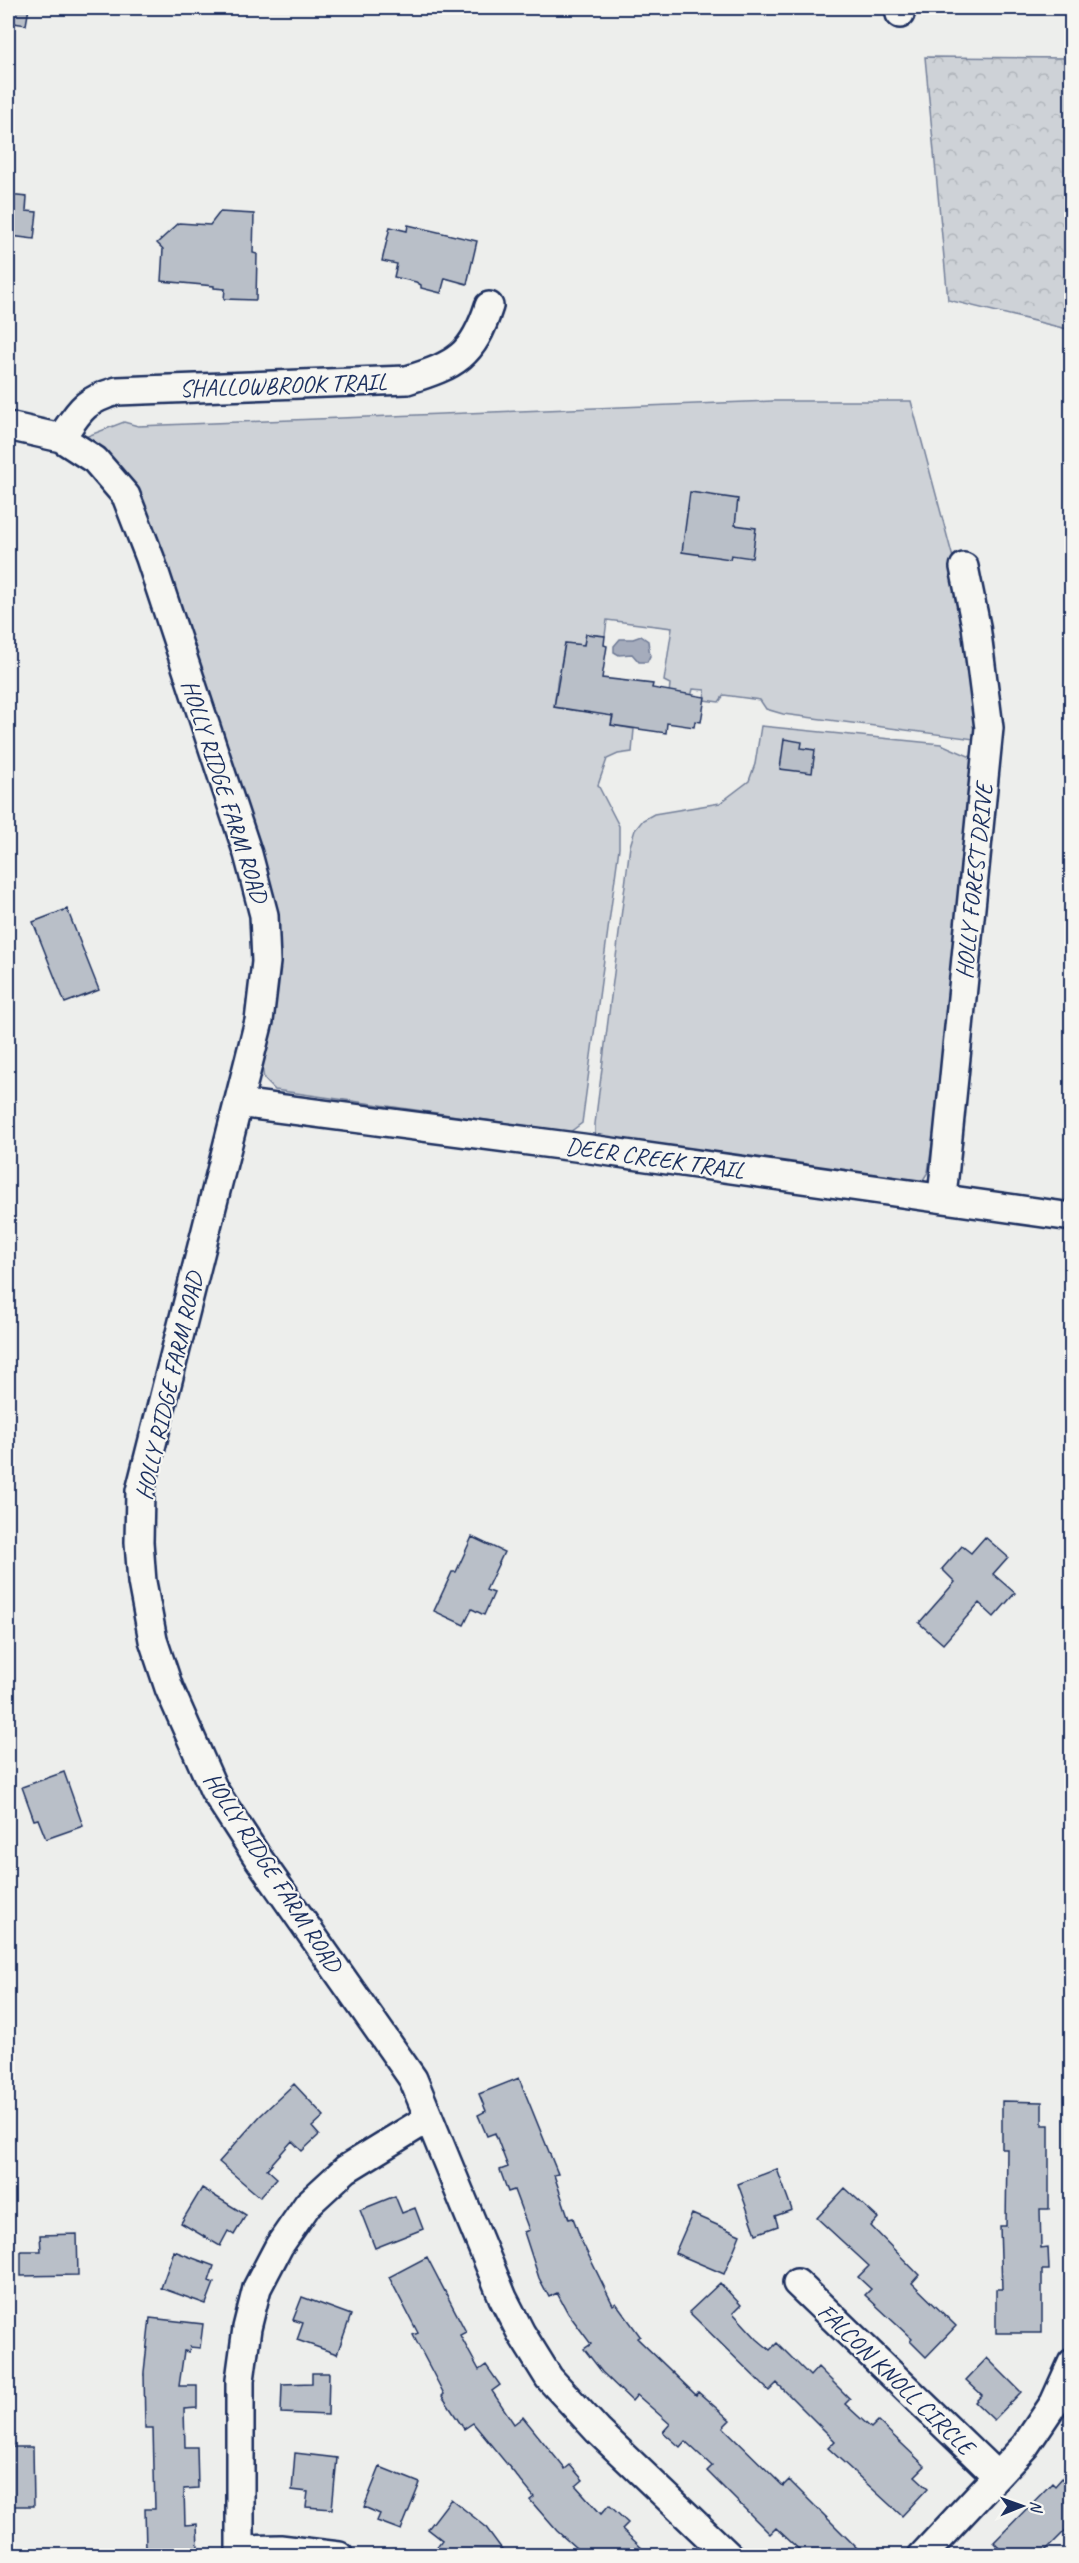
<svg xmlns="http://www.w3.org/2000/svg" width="1079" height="2563" viewBox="0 0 1079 2563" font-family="Caveat,sans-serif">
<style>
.grass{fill:#ced2d7;stroke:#74809a;stroke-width:1.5}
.forest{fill:url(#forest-crowns);stroke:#74809a;stroke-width:1.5}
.water{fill:#a5acbc;stroke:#6e7a96;stroke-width:1.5}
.building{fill:#b9bfc8;stroke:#1b2f5e;stroke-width:1.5}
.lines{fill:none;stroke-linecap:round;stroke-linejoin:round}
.minor-casing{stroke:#1b2f5e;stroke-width:32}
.minor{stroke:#f6f6f2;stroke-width:27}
.labels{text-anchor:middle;stroke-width:4.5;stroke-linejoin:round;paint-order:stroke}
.street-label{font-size:24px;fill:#1b2f5e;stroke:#f6f6f2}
</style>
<defs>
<pattern id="forest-crowns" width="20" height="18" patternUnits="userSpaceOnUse" patternTransform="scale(1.5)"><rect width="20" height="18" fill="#ced2d7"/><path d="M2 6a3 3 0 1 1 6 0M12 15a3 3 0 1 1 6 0" fill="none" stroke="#b0b5bb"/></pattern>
</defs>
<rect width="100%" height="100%" fill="#edeeec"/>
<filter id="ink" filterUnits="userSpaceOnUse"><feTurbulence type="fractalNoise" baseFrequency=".0167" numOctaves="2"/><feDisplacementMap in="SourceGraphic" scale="12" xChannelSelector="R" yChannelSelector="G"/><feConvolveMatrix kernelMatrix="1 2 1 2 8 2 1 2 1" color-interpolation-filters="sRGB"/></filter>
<g filter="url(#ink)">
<path class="grass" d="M 773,401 L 911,401 L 957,573 L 978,674 L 974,739 L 783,714 L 766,709 L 760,700 L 724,695 L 719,702 L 704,700 L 705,690 L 693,689 L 691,697 L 669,694 L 670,684 L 664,681 L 672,628 L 607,620 L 605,636 L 586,634 L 584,645 L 565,643 L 561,664 L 564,675 L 558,675 L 554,707 L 595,713 L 613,710 L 611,725 L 634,729 L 632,752 L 618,754 L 607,759 L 598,785 L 619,826 L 619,848 L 582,1123 L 570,1132 L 275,1090 L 264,1079 L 261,1061 L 274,995 L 143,517 L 123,472 L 85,437 L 124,422 L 138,426 Z
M 761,726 L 941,744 L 971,757 L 973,767 L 935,1124 L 928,1172 L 923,1180 L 913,1183 L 595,1137 L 595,1124 L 630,846 L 635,830 L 643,820 L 654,814 L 720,803 L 749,781 L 755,764 Z"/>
<path class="forest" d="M 925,57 L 1071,58 L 1071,330 L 948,300 Z"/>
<path class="water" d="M 641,636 L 648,641 L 650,656 L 647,662 L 639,662 L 632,654 L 619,655 L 614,652 L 614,646 L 620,639 L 633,639 Z"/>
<path class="building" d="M 8,8 L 29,8 L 26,25 L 8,22 Z
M 8,195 L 27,197 L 26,211 L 37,212 L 34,239 L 11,236 L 13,225 L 8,225 Z
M 220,212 L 254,214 L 253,253 L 257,254 L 256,300 L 224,299 L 225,289 L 214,288 L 214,286 L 161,281 L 163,249 L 157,243 L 179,223 L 210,225 Z
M 408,225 L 477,241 L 467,284 L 445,278 L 441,293 L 421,288 L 421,285 L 416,282 L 394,277 L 397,264 L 382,261 L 390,227 L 407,231 Z
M 690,492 L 738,499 L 735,525 L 756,528 L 752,558 L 731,555 L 730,559 L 682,552 Z
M 586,634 L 605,636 L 604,645 L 607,646 L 602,678 L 653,684 L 652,688 L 705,697 L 701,722 L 695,721 L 694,727 L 667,723 L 666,733 L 611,725 L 613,716 L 554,707 L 565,643 L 584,645 Z
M 784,739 L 802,742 L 801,748 L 815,750 L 812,773 L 780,769 Z
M 67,909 L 99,990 L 65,1003 L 33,922 Z
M 472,1537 L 504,1552 L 486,1590 L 494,1593 L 484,1615 L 472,1609 L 464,1625 L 434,1611 L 452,1572 L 456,1572 Z
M 985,1537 L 1008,1557 L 993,1574 L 1015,1593 L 994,1617 L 979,1603 L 943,1644 L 919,1623 L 955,1582 L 942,1569 L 962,1546 L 971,1553 Z
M 64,1772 L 83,1826 L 46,1839 L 38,1819 L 34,1820 L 22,1787 Z
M 519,2078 L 558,2174 L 554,2175 L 569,2219 L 573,2218 L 582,2242 L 613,2305 L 616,2303 L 640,2336 L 637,2338 L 696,2395 L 698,2392 L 730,2420 L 723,2427 L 783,2486 L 789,2480 L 865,2556 L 806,2556 L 776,2528 L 770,2534 L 707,2471 L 712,2466 L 685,2441 L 680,2447 L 663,2432 L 670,2424 L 637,2395 L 632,2401 L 602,2372 L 584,2349 L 591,2344 L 568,2313 L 557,2293 L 549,2297 L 539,2278 L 524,2232 L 529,2230 L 514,2190 L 508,2192 L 500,2170 L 508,2167 L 495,2133 L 487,2136 L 478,2115 L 486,2111 L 479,2094 Z
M 294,2084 L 324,2116 L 312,2127 L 319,2135 L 302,2151 L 292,2141 L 267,2169 L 277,2178 L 260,2197 L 219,2162 L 260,2116 Z
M 1002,2101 L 1042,2102 L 1042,2125 L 1049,2125 L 1049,2209 L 1040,2209 L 1041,2248 L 1048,2247 L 1049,2270 L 1042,2270 L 1042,2333 L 996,2333 L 996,2289 L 1002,2289 L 1000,2226 L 1006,2226 L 1007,2149 L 1002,2149 Z
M 777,2169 L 792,2210 L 775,2216 L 778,2226 L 756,2234 L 738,2184 Z
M 202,2188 L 246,2215 L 234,2235 L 228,2231 L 220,2246 L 181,2223 Z
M 845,2188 L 878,2218 L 871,2226 L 919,2275 L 912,2283 L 956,2326 L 926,2357 L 910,2341 L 912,2339 L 865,2295 L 871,2289 L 858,2277 L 869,2266 L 817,2218 Z
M 395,2196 L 402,2213 L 415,2208 L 423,2229 L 375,2248 L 360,2210 Z
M 692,2214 L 740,2235 L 724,2274 L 675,2253 Z
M 77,2234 L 78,2275 L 21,2276 L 21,2251 L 41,2251 L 40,2235 Z
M 174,2251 L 214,2266 L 209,2281 L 214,2283 L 206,2304 L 161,2288 Z
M 427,2257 L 466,2332 L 460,2335 L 479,2370 L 486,2365 L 500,2385 L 492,2391 L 514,2424 L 523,2417 L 565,2469 L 570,2465 L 583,2480 L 576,2486 L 601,2514 L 609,2505 L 628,2523 L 622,2529 L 650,2556 L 585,2556 L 557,2531 L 530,2500 L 534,2497 L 473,2423 L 464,2429 L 442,2396 L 444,2394 L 413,2335 L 418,2333 L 389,2277 Z
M 720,2283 L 741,2305 L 733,2313 L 757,2339 L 770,2350 L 777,2343 L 810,2376 L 818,2367 L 850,2399 L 845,2404 L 871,2428 L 878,2421 L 925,2466 L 915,2476 L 928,2488 L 902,2516 L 828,2448 L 835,2441 L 777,2383 L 769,2391 L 689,2312 Z
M 302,2297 L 351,2315 L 337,2354 L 297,2340 L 303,2323 L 293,2320 Z
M 150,2318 L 203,2324 L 200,2348 L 190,2347 L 189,2352 L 184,2351 L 179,2386 L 197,2386 L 197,2408 L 184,2409 L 185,2447 L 197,2447 L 198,2488 L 184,2489 L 185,2525 L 197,2524 L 198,2548 L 146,2549 L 145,2509 L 155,2509 L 153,2428 L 145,2428 L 144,2372 Z
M 987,2358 L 1021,2392 L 994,2420 L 975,2402 L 982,2395 L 966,2380 Z
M 312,2373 L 329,2373 L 328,2415 L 281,2413 L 282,2384 L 312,2383 Z
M 8,2447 L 33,2447 L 34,2506 L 8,2506 Z
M 295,2453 L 337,2458 L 332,2509 L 306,2507 L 308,2492 L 292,2490 Z
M 380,2467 L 420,2483 L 401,2530 L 377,2521 L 380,2514 L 364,2507 Z
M 1071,2468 L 1071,2525 L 1040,2556 L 1008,2556 L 994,2542 L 1052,2483 L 1055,2486 Z
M 451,2499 L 485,2526 L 507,2556 L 430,2556 L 442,2540 L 428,2529 Z"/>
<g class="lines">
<defs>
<path id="minor" d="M 900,14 L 900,8
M 8,426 L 61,438 L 95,460 L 126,496 L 150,558 L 248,854 L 264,915 L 266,962 L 259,1021 L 140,1491 L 139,1542 L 142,1582 L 153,1640 L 169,1688 L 214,1790 L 256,1855 L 413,2079 L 503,2298 L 521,2333 L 549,2378 L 598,2431 L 729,2556
M 61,438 C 80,410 83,401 117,391 L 407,380 C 456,365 473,356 489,306
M 238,1103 L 583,1148 L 1072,1217
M 942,1197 L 989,728 L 976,626 L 964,567
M 797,2283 L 996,2475
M 240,2550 L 280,2549 L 339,2556
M 240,2556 L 240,2380 L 247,2328 L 257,2288 L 279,2246 L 308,2204 L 346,2169 L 429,2118
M 922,2556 L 1025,2446 L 1054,2403 L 1072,2363"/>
</defs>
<use href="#minor" class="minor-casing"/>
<use href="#minor" class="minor"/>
</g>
</g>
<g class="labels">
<g class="street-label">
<text transform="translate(283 385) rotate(-2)" y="8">SHALLOWBROOK TRAIL</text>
<text transform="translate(225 791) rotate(72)" y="8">HOLLY RIDGE FARM ROAD</text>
<text transform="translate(974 881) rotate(-84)" y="8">HOLLY FOREST DRIVE</text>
<text transform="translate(655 1158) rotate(8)" y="8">DEER CREEK TRAIL</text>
<text transform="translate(169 1386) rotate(-77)" y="8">HOLLY RIDGE FARM ROAD</text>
<text transform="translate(273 1872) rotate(57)" y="8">HOLLY RIDGE FARM ROAD</text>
<text transform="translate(896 2379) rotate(44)" y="8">FALCON KNOLL CIRCLE</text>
</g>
</g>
<rect width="1079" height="2563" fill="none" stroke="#f6f6f2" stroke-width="30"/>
<rect x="15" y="15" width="1049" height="2533" fill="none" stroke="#1b2f5e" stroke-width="2" filter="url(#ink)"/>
<g transform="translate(1022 2506) rotate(89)" stroke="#f6f6f2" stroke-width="4.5" paint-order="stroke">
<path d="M0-4.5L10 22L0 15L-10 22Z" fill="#1b2f5e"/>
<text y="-9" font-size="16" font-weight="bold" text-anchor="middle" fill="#1b2f5e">N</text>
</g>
</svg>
